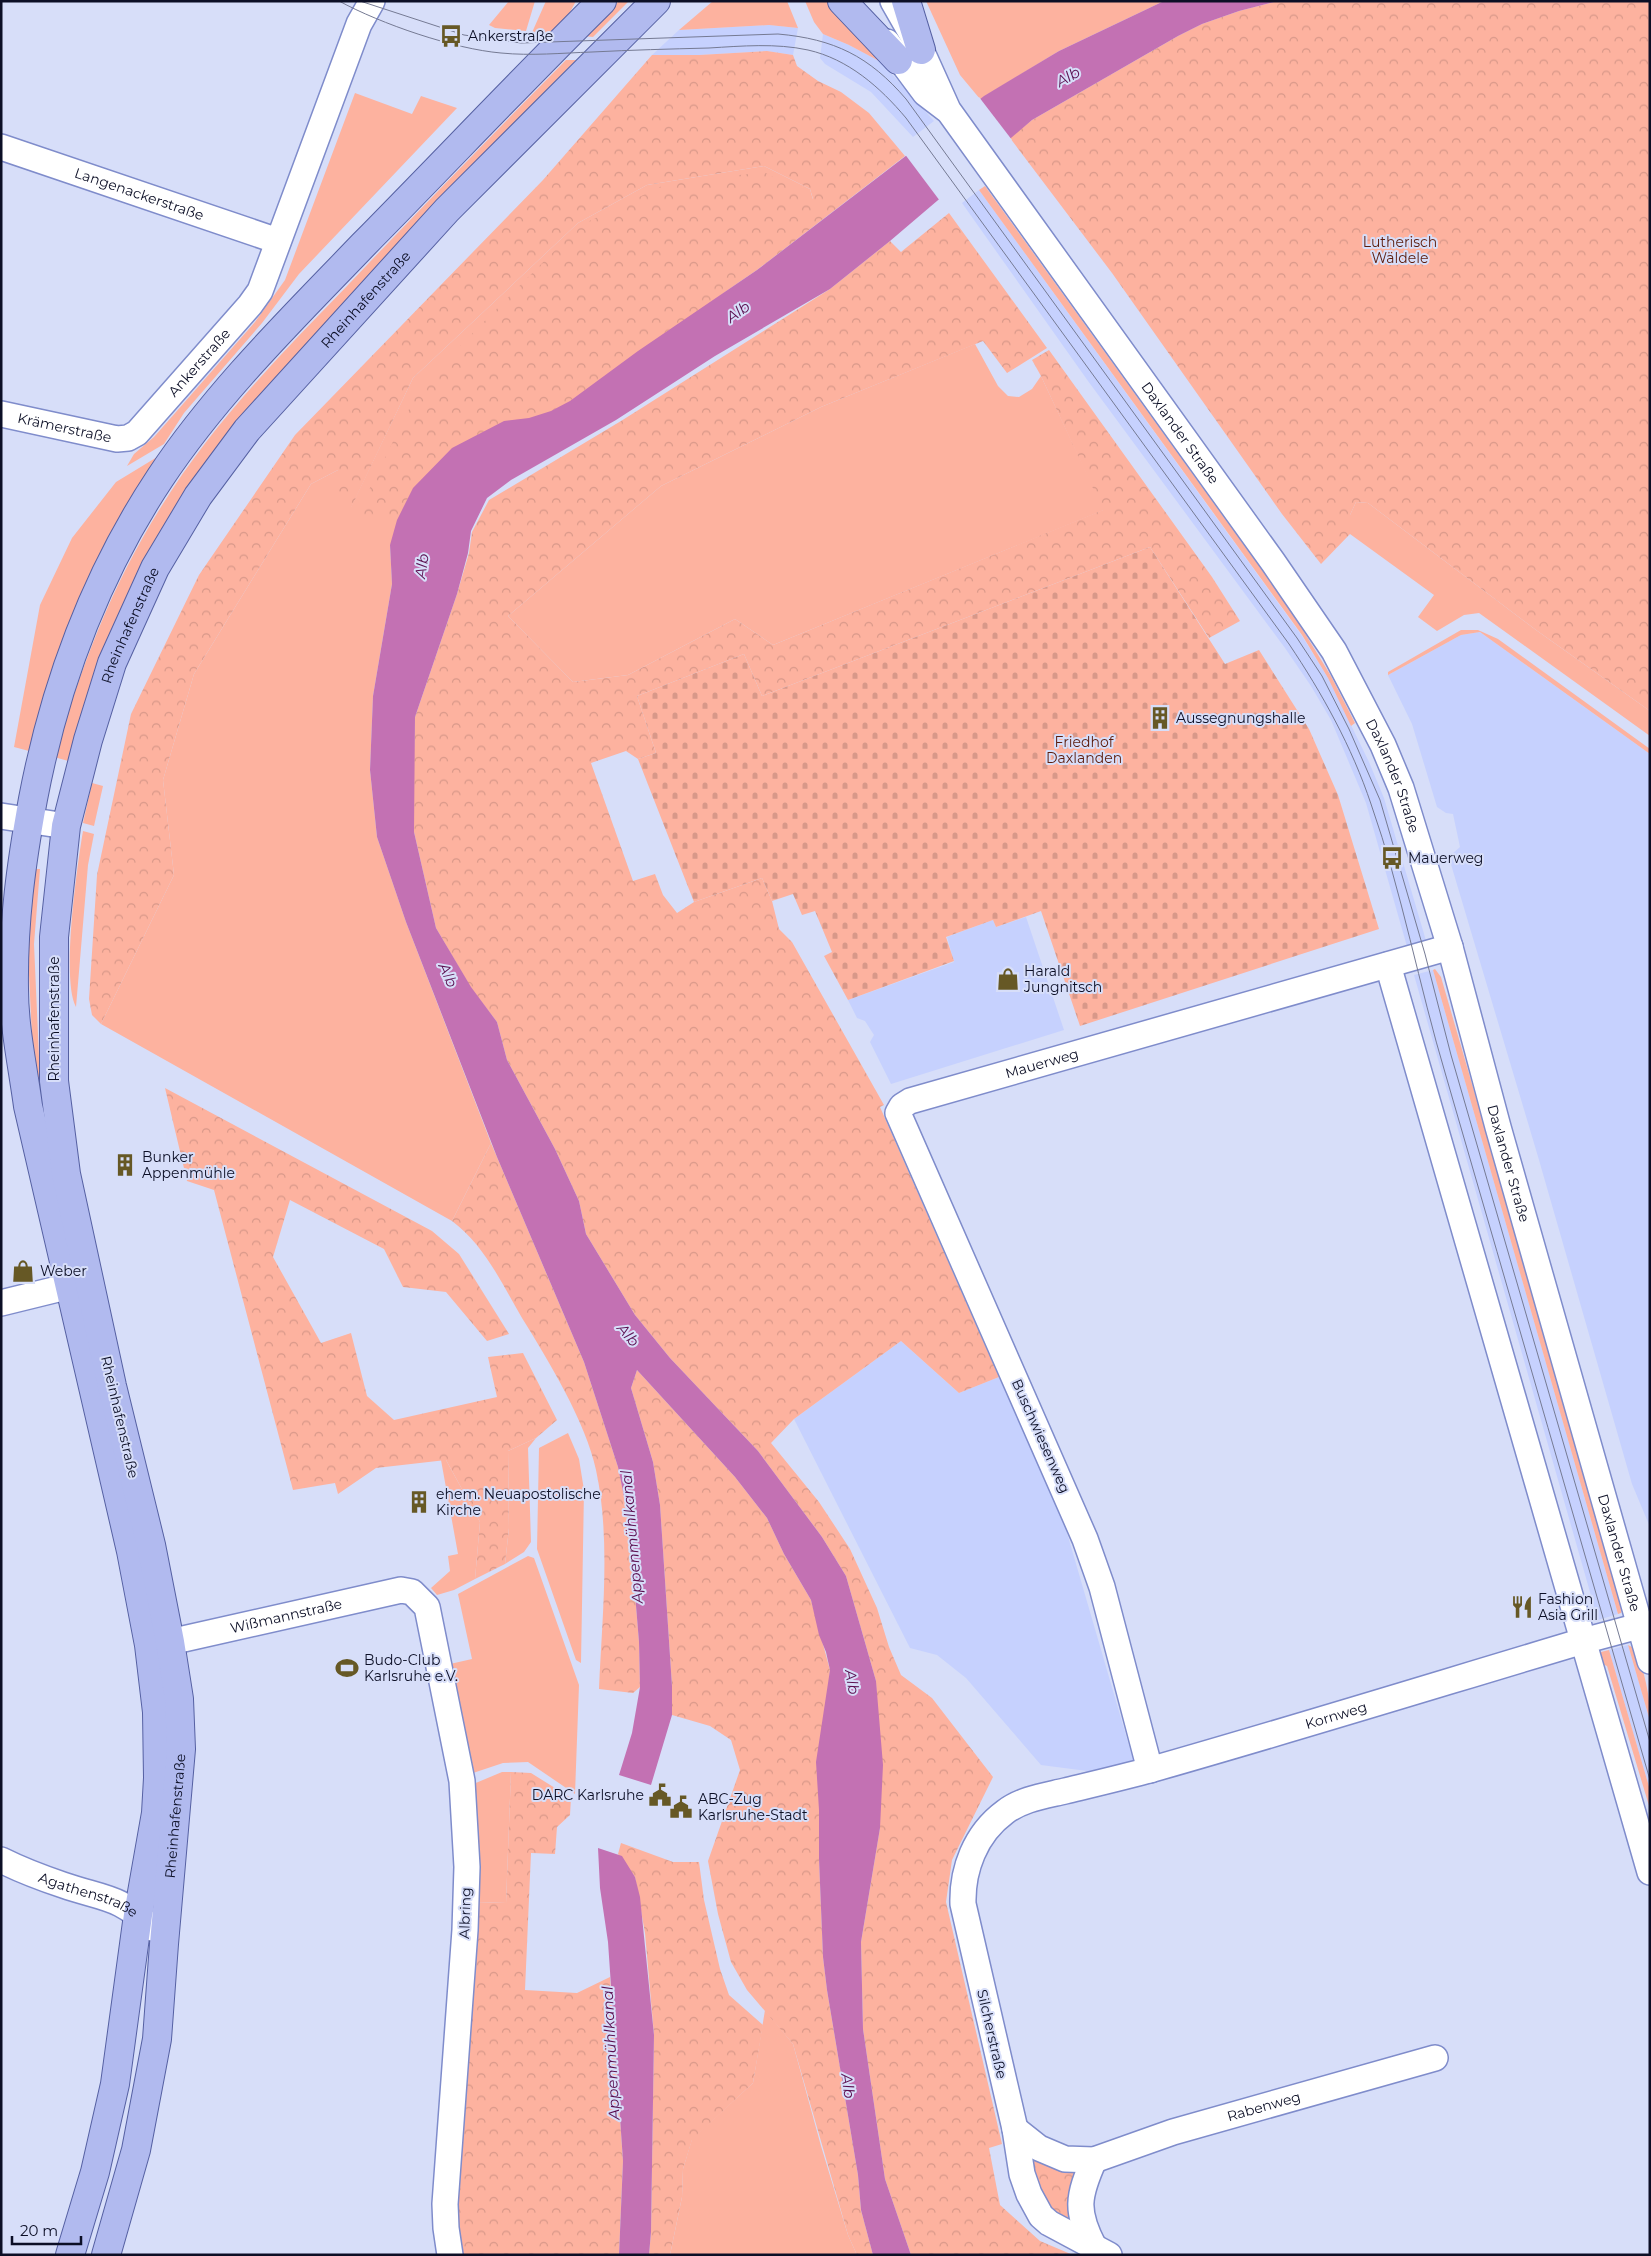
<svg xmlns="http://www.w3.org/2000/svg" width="1651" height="2256" viewBox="0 0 1651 2256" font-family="Montserrat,sans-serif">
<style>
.built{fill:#c6d1fe}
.green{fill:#fdb29f}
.forest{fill:url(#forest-crowns)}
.cemetery{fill:url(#cemetery-stones)}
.water{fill:#c371b3}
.pier{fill:#d7def9}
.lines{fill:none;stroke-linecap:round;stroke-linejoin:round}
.minor-casing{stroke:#7f8ccb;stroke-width:28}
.major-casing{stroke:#5560a2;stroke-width:30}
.minor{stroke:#fff;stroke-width:25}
.major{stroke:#b1baef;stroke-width:28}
.tram{stroke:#757a93;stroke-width:1}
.labels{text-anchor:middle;stroke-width:4;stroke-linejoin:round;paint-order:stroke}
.poi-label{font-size:14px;fill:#0c0f26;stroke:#d7def9;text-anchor:start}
.street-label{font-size:14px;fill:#0c0f26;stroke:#d7def9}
.park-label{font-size:14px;fill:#5c1c0c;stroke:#d7def9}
.water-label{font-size:15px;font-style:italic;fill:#5a0e4f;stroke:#d7def9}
</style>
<defs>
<pattern id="forest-crowns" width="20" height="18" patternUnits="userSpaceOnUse" patternTransform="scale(1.25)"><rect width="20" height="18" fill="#fdb29f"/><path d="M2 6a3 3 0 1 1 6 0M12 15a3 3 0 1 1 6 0" fill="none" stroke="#d89889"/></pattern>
<pattern id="cemetery-stones" width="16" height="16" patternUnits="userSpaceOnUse" patternTransform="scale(1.25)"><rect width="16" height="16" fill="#fdb29f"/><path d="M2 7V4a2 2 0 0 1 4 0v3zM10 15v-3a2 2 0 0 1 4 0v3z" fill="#d89889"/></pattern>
</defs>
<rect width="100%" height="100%" fill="#d7def9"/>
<path class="built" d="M 769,25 L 798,28 L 793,55 L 767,51 L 699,55 L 652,55 L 679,30 Z
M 823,34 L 849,45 L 881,62 L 934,121 L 913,137 L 871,92 L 825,64 L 820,58 Z
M 979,190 L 1302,636 L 1328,678 L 1369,762 L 1384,798 L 1427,944 L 1408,950 L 1366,803 L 1331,720 L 1311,686 L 1285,648 L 1088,381 L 962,203 Z
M 1480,632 L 1650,754 L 1650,1527 L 1632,1484 L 1539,1160 L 1450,861 L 1451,855 L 1460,847 L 1453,814 L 1446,813 L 1437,807 L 1412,724 L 1388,675 L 1461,635 Z
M 1026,917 L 1064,1030 L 891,1084 L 870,1042 L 874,1035 L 865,1021 L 857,1018 L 848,1000 L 954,962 L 947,937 L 993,920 L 996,927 Z
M 1433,970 L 1618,1614 L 1598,1620 L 1414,975 Z
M 901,1341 L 959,1393 L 999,1377 L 1065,1526 L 1134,1763 L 1095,1772 L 1041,1765 L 966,1678 L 937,1655 L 910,1648 L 794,1419 Z
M 1628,1645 L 1650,1721 L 1650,1790 L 1609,1650 Z"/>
<path class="green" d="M 509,1 L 535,1 L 526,31 L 495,28 L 489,25 Z
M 546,1 L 576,1 L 569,14 L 547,37 L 530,37 Z
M 619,1 L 629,1 L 593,37 L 584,36 Z
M 713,1 L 787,1 L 798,28 L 769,25 L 679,30 Z
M 805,1 L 829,1 L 881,62 L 849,45 L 823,34 L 814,22 Z
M 926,1 L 1164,1 L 1059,51 L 980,99 L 960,75 Z
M 566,60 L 576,60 L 442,196 L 418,229 L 236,428 L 72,762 L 54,757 C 82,666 110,588 161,507 C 212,424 281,354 348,285 C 420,209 493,134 566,60 Z
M 355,93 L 412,114 L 421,96 L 457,108 L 299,274 L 262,323 L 184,413 L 164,444 L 127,466 L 134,454 L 154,437 L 255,322 L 285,280 Z
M 764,166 L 810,189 L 819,221 L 390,545 L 392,584 L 373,696 L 370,770 L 377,837 L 406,922 L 491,1143 L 452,1221 L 101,1024 L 174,875 L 163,780 L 194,674 L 311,484 L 338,470 L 351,507 L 413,378 L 578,223 L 647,185 Z
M 985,186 L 1290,609 L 1331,676 L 1355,723 L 1351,726 L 1328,678 L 1302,635 L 979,190 Z
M 975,344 L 998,386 L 1008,396 L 1019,397 L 1032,389 L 1041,376 L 1104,510 L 773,645 L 735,619 L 628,675 L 573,682 L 508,616 L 661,486 L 821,407 Z
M 167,451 L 99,561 L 61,645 L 29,751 L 14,747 L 40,605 L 72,538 L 116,482 Z
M 1356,502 L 1368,503 L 1536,630 L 1650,711 L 1650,736 L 1479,613 L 1464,615 L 1437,631 L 1418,617 L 1434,595 L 1350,534 L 1350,515 Z
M 1461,630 L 1478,630 L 1498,639 L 1650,749 L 1650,754 L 1480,632 L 1461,635 L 1388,675 L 1388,672 Z
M 92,783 L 103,786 L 94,826 L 83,823 Z
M 83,831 L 94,834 L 88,865 L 76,1007 C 61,980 77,866 83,831 Z
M 34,869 L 40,869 L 34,944 L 39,1057 L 50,1133 L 168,1773 L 33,1057 L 27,934 Z
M 1435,969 L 1441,977 L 1623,1605 L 1621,1613 L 1618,1614 L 1433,970 Z
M 568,1433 L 579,1459 L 584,1490 L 581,1663 L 576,1660 L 537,1549 L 539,1448 Z
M 536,1438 L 528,1448 L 531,1542 L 524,1552 L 505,1564 L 509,1528 L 508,1451 Z
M 441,1460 L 446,1460 L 480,1522 L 475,1579 L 454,1590 L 437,1595 L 431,1588 L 450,1571 L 448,1556 L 458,1554 Z
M 528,1556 L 534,1558 L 579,1685 L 575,1794 L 528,1762 L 503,1763 L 470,1774 L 450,1664 L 472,1659 L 458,1594 Z
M 1628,1645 L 1634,1648 C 1645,1671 1650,1695 1650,1721 Z
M 1609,1650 L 1650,1790 L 1650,1809 L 1607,1666 L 1600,1663 L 1597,1653 Z
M 502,1772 L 511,1772 L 506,1903 L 476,1902 L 471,1785 Z
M 765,2010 L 793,2044 L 821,2146 L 848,2235 L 857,2255 L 670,2255 L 682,2197 L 683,2169 L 692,2139 L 753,2083 Z"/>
<path class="forest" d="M 1278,1 L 1650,1 L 1650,711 L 1536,630 L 1368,503 L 1356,502 L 1350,515 L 1350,534 L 1321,564 L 1282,514 L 1112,273 L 1010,138 L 1032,120 L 1178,36 L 1202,24 L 1239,11 Z
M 767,51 L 793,55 L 797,66 L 818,81 L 841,92 L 869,113 L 905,156 L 757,270 L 638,351 L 570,401 L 551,411 L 529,418 L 504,421 L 452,448 L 413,488 L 397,520 L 357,514 L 421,385 L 579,226 L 666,184 L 764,172 L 813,199 L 810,189 L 764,166 L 647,185 L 578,223 L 413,378 L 351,508 L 338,502 L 338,470 L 311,484 L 194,674 L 163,780 L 174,875 L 101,1024 L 92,1015 L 89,999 L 97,875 L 131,714 L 199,575 L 295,435 L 543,180 L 652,55 L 699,55 Z
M 949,213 L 1047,348 L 1007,373 L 983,341 L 821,407 L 661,486 L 508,616 L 573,682 L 628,675 L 735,619 L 773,645 L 1103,510 L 1041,376 L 1032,360 L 1049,350 L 1212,577 L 1240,621 L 1209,638 L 1150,547 L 762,696 L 744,654 L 637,696 L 656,753 L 638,759 L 626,751 L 591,763 L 633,881 L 655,874 L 663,895 L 677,913 L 694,902 L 762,878 L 772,901 L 779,929 L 792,942 L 884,1105 L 880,1107 L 999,1377 L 959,1393 L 901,1341 L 794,1419 L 771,1443 L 819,1502 L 850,1549 L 877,1608 L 889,1647 L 901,1675 L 932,1698 L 993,1777 L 952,1860 L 946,1902 L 1002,2144 L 989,2148 L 1000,2205 L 1040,2241 L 1073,2255 L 911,2255 L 885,2179 L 863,2029 L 861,1942 L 880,1828 L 876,1681 L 846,1576 L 822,1537 L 758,1451 L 670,1358 L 635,1315 L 586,1234 L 579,1201 L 555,1149 L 507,1060 L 497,1022 L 471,988 L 436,928 L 414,832 L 413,785 L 415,717 L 457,594 L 469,553 L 472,532 L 489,500 L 621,421 L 830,289 L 890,241 L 901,252 Z
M 165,1088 L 432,1231 L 459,1254 L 509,1334 L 487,1341 L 446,1292 L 403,1287 L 384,1249 L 290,1200 L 273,1257 L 321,1343 L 351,1333 L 367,1396 L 394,1420 L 497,1397 L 488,1357 L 523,1353 L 557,1420 L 536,1438 L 508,1451 L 509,1528 L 505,1564 L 475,1579 L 480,1522 L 446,1460 L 376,1468 L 338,1494 L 335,1483 L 293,1490 L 214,1190 L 187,1181 Z
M 491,1143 L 584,1362 L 618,1467 L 629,1521 L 639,1642 L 640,1687 L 633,1693 L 599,1689 C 602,1618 611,1539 596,1470 C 586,1422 548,1360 522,1318 C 501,1282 485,1246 452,1221 Z
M 637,1370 L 735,1477 L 767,1518 L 784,1554 L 811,1600 L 830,1670 L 820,1810 L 819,1859 L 823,1957 L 827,1990 L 858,2175 L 861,2210 L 873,2255 L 857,2255 L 848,2235 L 793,2044 L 747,1990 L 731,1962 L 718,1914 L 708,1861 L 740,1770 L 731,1740 L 710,1726 L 672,1715 L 672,1686 L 660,1505 L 653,1462 L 631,1388 Z
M 511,1772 L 531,1773 L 571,1798 L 570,1815 L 557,1827 L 555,1854 L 531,1853 L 525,1990 L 577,1993 L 610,1977 L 623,2161 L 619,2255 L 458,2255 L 456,2168 L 476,1902 L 506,1903 Z
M 621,1843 L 673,1862 L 699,1862 L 704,1900 L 720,1969 L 729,1995 L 763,2025 L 753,2083 L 692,2140 L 683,2169 L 682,2197 L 670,2255 L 649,2255 L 651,2232 L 654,2035 L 645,1933 L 635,1877 L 618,1854 Z
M 1025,2159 L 1082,2171 L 1067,2224 L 1037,2195 Z"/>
<path class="cemetery" d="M 1150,547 L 1225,664 L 1259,650 L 1309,729 L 1338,795 L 1379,929 L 1080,1026 L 1041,911 L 996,927 L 993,920 L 946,937 L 954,961 L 848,1000 L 824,956 L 832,952 L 815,911 L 802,915 L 793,894 L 772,901 L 762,878 L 694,902 L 638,759 L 656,753 L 637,696 L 744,654 L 762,696 Z"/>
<path class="water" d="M 1164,1 L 1278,1 L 1239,11 L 1202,24 L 1178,36 L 1032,120 L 890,241 L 830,289 L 715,356 L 616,420 L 511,480 L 487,498 L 471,531 L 468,553 L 457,594 L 415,717 L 414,832 L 436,928 L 471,987 L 497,1022 L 507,1060 L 555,1149 L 579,1201 L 586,1234 L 635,1315 L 670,1358 L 758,1451 L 822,1537 L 846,1576 L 876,1681 L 883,1765 L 880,1828 L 861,1942 L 863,2029 L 885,2179 L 911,2255 L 873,2255 L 861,2210 L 858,2175 L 827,1990 L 823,1957 L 819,1859 L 819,1810 L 816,1762 L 830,1670 L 826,1652 L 819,1635 L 811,1600 L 784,1554 L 767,1518 L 735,1477 L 637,1370 L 631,1388 L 653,1462 L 660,1505 L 672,1686 L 672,1715 L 651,1785 L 619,1775 L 632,1733 L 640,1687 L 639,1642 L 629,1521 L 618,1467 L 584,1362 L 497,1157 L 406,922 L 377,837 L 370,770 L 373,696 L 392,584 L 390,545 L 397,520 L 413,488 L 452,448 L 504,421 L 529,418 L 551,411 L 570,401 L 638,351 L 757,270 L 984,96 L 1059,51 Z
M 598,1848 L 622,1856 L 635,1877 L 640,1897 L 654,2035 L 651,2232 L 649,2255 L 619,2255 L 623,2161 L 608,1942 L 600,1888 Z"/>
<path class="pier" d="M 979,97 L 1012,140 L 940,201 L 904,153 Z"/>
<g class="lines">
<defs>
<g id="minor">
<path id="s1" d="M 893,1 L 921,50 L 948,110 L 1273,562 L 1334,651 L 1383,745 L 1401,788 L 1450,947 L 1498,1127 L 1650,1661"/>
<path d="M 887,42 L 925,93 L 946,109"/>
<path id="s2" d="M 1,147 L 278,241"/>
<path id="s3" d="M 1,414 L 117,439 L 128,438 L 137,433 L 250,305 L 260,291 L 359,24 L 372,1"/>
<path d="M 1,816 L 66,826"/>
<path d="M 1388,965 L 1650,1872"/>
<path d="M 1,1303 L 70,1286"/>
<path id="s4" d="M 170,1642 L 401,1590 L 412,1592 L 427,1607 L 462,1781 L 467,1867 L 465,1930 L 445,2204 L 446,2228 L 450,2255"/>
<path id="s5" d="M 1150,1770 L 1102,1587 L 1085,1539 L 898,1113 L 902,1106 L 910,1101 L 1450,947"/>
<path id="s6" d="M 1,1860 C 21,1870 42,1878 63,1885 C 103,1899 119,1895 152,1928"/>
<path id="s7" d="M 1015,2129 L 1039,2148 L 1065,2159 L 1094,2160 L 1173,2132 L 1435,2058"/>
<path d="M 1094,2160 C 1078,2196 1075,2211 1094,2247"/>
<path id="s8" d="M 1109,2255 L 1049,2223 L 1041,2216 L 1029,2194 L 1022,2174 L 1015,2129 L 963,1904 C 962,1870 975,1834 1005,1812 C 1022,1799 1044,1796 1065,1791 C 1094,1784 1124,1777 1153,1769 C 1297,1728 1439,1684 1583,1641 L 1639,1626"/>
</g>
<g id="major">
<path d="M 842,1 L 898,60"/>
<path d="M 906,1 L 921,50"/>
<path d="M 70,2255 L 95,2172 L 115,2084 L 138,1915 L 156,1813 L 158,1778 L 157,1712 L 149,1645 L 131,1551 L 28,1106 C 23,1068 14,1028 14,989 C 13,923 21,864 33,799 C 55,684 95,576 160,478 C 217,392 292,319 363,245 C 443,164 521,81 602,1"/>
<path id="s9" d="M 106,2255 L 136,2150 L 157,2039 L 164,1944 L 181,1749 L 179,1699 L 170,1642 L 151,1545 L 112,1386 L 66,1174 L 54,1081 L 54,937 L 66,826 L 88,740 L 112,663 L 155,568 L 198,496 L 247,430 L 447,210 L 656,1"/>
</g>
</defs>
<use href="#minor" class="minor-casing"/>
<use href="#major" class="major-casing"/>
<use href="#minor" class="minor"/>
<use href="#major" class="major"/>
<path class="tram" d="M 339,1 C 381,24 454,49 501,53 C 531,56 562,53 592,52 C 631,50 670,49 709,48 C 742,46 776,43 808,50 C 848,59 880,87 906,118 L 1289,644 C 1322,693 1352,747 1371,804 C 1402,892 1419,986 1446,1076 C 1514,1310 1582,1545 1650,1780
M 360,1 L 464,35 L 521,43 L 778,34 C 834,39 869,56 906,99 L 1297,638 L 1322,676 L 1349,729 L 1380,800 L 1425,954 L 1451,1055 L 1650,1742"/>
</g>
<defs>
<symbol id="bus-bare" viewBox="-9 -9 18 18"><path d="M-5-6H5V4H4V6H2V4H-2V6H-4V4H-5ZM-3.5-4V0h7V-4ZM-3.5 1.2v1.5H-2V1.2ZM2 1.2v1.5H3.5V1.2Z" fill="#665825" stroke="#d7def9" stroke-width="2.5" paint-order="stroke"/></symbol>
<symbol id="building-bare" viewBox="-9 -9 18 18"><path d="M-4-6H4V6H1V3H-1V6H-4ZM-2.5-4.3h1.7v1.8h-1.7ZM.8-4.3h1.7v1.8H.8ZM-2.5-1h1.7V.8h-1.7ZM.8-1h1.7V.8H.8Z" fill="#665825" stroke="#d7def9" stroke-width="2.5" paint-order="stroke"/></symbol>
<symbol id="shop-bare" viewBox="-9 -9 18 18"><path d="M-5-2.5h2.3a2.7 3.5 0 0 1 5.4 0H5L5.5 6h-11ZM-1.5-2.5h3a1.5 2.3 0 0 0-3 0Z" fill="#665825" stroke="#d7def9" stroke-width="2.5" paint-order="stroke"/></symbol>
<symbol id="restaurant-bare" viewBox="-9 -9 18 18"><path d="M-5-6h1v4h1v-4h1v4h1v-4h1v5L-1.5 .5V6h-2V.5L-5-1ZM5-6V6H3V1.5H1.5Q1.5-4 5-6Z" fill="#665825" stroke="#d7def9" stroke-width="2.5" paint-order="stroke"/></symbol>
<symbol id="stadium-bare" viewBox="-9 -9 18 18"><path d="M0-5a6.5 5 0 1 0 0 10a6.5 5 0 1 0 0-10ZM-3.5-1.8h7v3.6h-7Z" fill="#665825" stroke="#d7def9" stroke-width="2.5" paint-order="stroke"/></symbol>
<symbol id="civic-bare" viewBox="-9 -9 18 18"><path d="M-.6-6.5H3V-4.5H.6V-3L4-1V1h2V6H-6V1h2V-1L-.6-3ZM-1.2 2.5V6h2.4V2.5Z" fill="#665825" stroke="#d7def9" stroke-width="2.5" paint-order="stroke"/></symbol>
</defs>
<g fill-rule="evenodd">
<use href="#bus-bare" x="435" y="20" width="32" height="32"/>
<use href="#building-bare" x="1144" y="702" width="32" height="32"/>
<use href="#bus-bare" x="1376" y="842" width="32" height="32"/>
<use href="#shop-bare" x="992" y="963" width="32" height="32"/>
<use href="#building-bare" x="109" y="1149" width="32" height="32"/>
<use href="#shop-bare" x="7" y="1255" width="32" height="32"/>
<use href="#building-bare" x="403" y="1486" width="32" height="32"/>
<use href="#restaurant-bare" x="1506" y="1591" width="32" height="32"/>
<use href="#stadium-bare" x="331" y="1652" width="32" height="32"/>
<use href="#civic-bare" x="644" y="1779" width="32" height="32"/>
<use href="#civic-bare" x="665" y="1791" width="32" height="32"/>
</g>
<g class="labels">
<g class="poi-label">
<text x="468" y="41">Ankerstraße</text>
<text x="1176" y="723">Aussegnungshalle</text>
<text x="1408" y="863">Mauerweg</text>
<text x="1024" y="976">Harald<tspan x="1024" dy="16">Jungnitsch</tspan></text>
<text x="142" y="1162">Bunker<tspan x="142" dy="16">Appenmühle</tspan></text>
<text x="40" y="1276">Weber</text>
<text x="436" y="1499">ehem. Neuapostolische<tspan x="436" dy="16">Kirche</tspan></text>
<text x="1538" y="1604">Fashion<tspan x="1538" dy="16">Asia Grill</tspan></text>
<text x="364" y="1665">Budo-Club<tspan x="364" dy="16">Karlsruhe e.V.</tspan></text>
<text x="644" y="1800" text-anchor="end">DARC Karlsruhe</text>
<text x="698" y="1804">ABC-Zug<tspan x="698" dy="16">Karlsruhe-Stadt</tspan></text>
</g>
<g class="street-label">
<text dy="5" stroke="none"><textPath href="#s2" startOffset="146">Langenackerstraße</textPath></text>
<text dy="5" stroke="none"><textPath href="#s9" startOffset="2066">Rheinhafenstraße</textPath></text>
<text dy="5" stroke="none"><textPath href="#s3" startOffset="234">Ankerstraße</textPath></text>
<text dy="5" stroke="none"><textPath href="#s3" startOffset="65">Krämerstraße</textPath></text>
<text dy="5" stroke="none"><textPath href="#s1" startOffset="520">Daxlander Straße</textPath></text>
<text dy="5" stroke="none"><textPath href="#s9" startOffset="1661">Rheinhafenstraße</textPath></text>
<text dy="5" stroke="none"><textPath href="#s1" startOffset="925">Daxlander Straße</textPath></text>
<text transform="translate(54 1019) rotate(-90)" y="5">Rheinhafenstraße</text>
<text dy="5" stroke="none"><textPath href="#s5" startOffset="860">Mauerweg</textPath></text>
<text dy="5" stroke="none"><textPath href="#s1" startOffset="1330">Daxlander Straße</textPath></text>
<text transform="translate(120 1417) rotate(77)" y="5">Rheinhafenstraße</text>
<text transform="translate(1041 1436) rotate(66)" y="5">Buschwiesenweg</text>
<text dy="5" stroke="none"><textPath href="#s1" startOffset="1735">Daxlander Straße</textPath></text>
<text dy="5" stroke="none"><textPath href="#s4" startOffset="119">Wißmannstraße</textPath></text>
<text dy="5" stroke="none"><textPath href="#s8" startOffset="852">Kornweg</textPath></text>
<text dy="5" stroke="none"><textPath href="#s9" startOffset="446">Rheinhafenstraße</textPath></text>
<text dy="5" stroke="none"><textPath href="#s6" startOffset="94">Agathenstraße</textPath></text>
<text transform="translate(465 1913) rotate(-88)" y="5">Albring</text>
<text transform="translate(992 2034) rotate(77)" y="5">Silcherstraße</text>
<text dy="5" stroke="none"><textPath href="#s7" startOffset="266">Rabenweg</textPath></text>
</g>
<g class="park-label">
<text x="1400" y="247">Lutherisch<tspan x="1400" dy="16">Wäldele</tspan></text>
<text x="1084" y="747">Friedhof<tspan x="1084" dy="16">Daxlanden</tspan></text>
</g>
<g class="water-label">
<text transform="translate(1068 77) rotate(-30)" y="5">Alb</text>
<text transform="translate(738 312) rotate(-35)" y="5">Alb</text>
<text transform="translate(422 566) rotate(-81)" y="5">Alb</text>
<text transform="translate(448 975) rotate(66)" y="5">Alb</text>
<text transform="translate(628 1335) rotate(50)" y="5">Alb</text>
<text transform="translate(632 1537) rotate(-95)" y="5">Appenmühlkanal</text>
<text transform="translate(852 1682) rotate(81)" y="5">Alb</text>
<text transform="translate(611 2053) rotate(-93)" y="5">Appenmühlkanal</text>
<text transform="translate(848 2086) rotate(82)" y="5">Alb</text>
</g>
</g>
<rect width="1651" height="2256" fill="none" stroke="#0c0f26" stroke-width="5"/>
<path d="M12 2236v8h69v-8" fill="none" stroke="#0c0f26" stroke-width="2.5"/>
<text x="20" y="2236" font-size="15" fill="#0c0f26" stroke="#d7def9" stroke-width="4" paint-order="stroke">20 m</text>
</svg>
